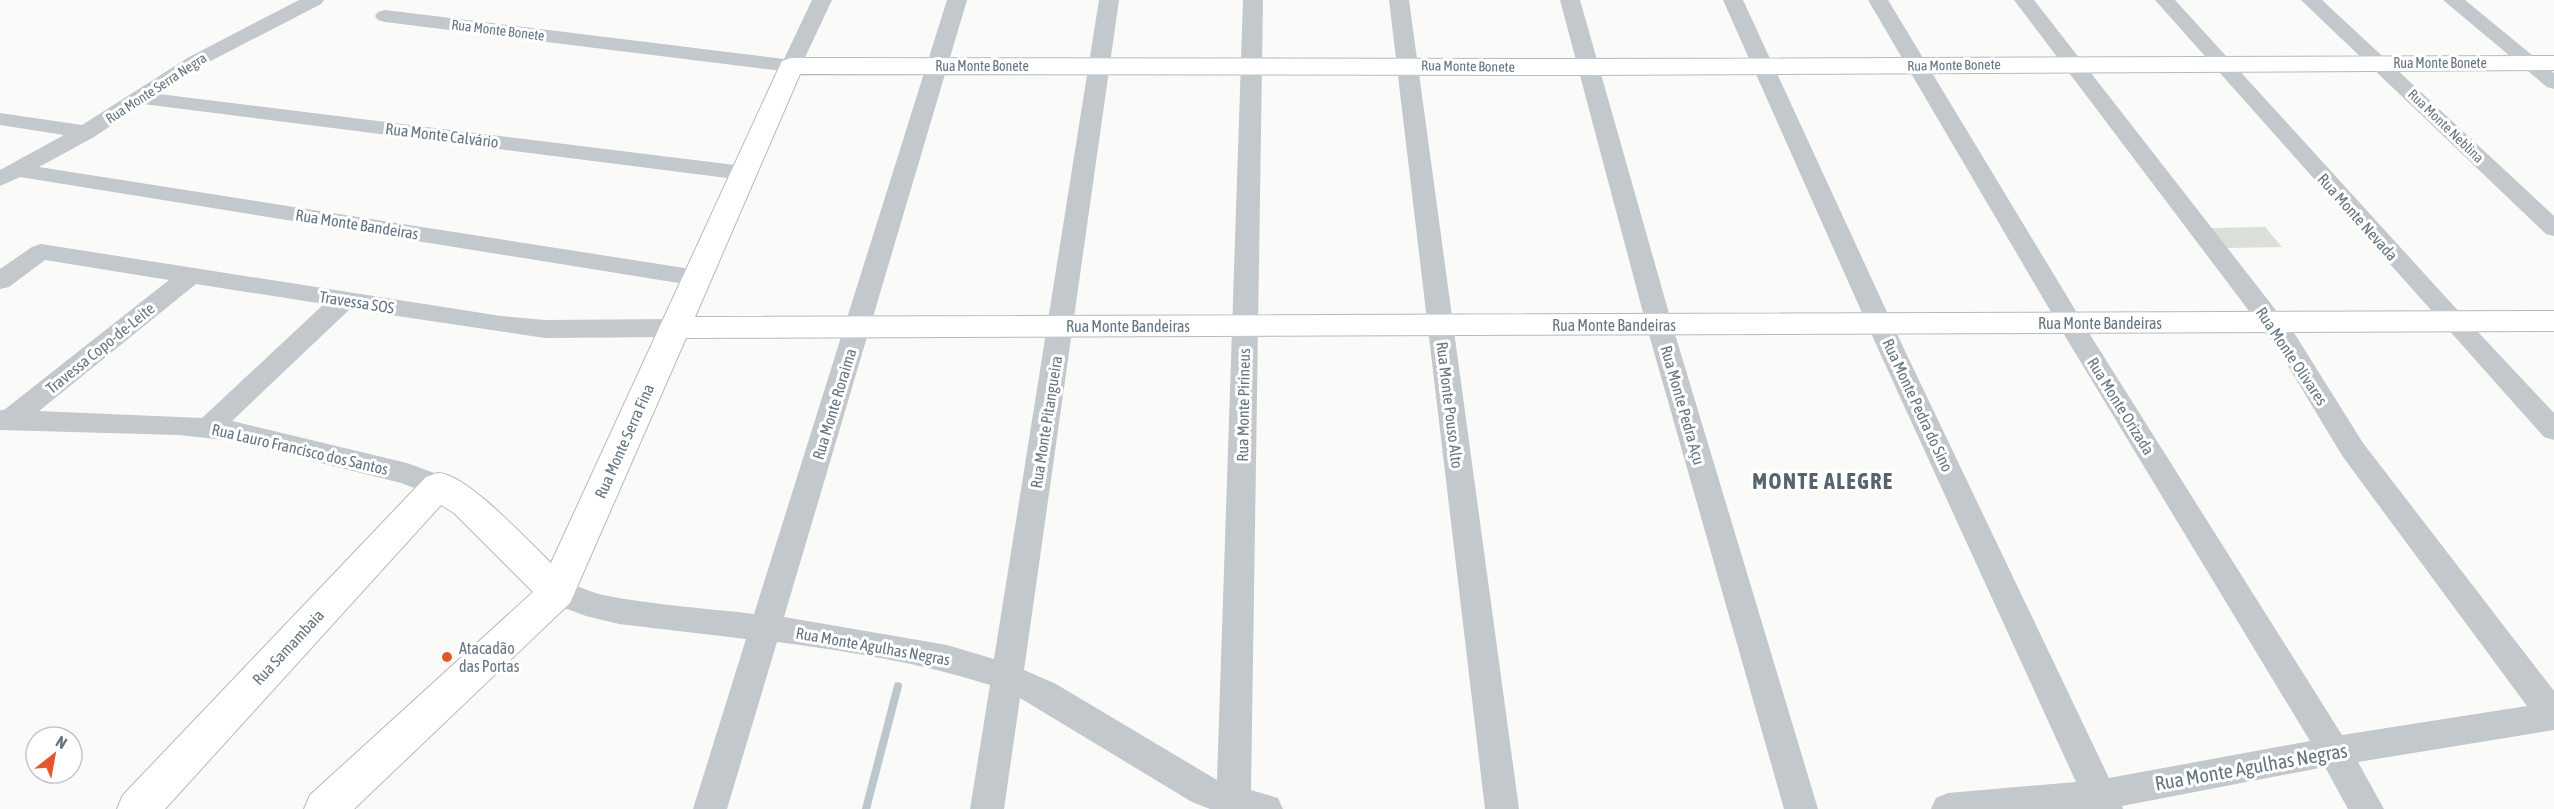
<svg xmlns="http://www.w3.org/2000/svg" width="2554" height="809" viewBox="0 0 2554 809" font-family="'Asap Condensed',sans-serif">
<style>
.green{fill:#dadfd7}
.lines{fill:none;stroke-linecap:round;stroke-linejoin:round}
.stream{stroke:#bbc7cb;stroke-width:8}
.major-casing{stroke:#b5babe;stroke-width:2}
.minor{fill:#c3c8cc;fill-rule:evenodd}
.major{fill:#fff;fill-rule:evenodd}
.poi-dot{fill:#e4572e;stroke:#fff;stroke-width:2}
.labels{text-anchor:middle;stroke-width:6;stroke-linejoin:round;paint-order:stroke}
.far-street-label{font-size:14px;fill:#657683;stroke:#fff}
.street-label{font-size:16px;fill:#657683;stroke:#fff}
.poi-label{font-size:16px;fill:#657683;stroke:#fff;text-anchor:start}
.near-street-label{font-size:20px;fill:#657683;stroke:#fff}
.district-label{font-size:22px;font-weight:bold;letter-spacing:1.5px;fill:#57646e;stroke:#fff}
</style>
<rect width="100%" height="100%" fill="#fafaf8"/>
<path class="green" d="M 2265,227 L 2282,247 L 2227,248 L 2211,228 Z"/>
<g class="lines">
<path class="stream" d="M 866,809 L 898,686"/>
<defs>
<path id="major" d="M 2554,56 L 2554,70 L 1589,75 L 800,74 L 695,317 L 2554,311 L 2554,331 L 686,338 L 570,603 L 354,809 L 304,809 L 310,795 L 533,592 L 454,513 L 441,505 L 165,809 L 117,809 L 123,795 L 426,477 C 430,476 435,473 439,473 C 468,475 529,542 551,563 L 782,61 L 791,58 L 1589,59 Z"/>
</defs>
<use href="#major" class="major-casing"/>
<path class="minor" d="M 299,0 L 324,0 L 321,4 L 203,65 L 159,94 L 743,166 L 751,168 L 754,173 L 751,178 L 743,180 L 143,104 L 94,137 L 39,167 L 697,270 L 706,272 L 709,278 L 706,284 L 697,286 L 20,177 L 0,186 L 0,170 L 64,135 L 0,125 L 0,113 L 82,125 L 189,57 Z
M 812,0 L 832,0 L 801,66 L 798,70 L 791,72 L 385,22 L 378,20 L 375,16 L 378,12 L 385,10 L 784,59 Z
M 947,0 L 967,0 L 784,617 L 947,645 L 994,659 L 1099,0 L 1119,0 L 1024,670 L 1056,684 L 1217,780 L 1243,0 L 1263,0 L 1251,790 L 1278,798 L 1283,809 L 1210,809 L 1192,802 L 1020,698 L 1004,809 L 970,809 L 990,685 C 921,663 848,651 777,642 L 727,809 L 693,809 L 746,639 L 619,624 L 586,616 L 546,601 L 542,592 L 546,583 C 565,577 584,591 603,595 C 652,605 704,608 754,614 Z
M 1389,0 L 1409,0 L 1519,809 L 1485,809 Z
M 1560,0 L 1580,0 L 1672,324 L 1818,809 L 1784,809 L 1646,324 Z
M 1723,0 L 1743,0 L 1905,351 L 2109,778 L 2310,741 L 2071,346 L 1868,0 L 1888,0 L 2094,341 L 2342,735 L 2527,706 L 2343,457 L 2277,348 L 2014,0 L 2034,0 L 2296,336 L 2363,443 L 2554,691 L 2554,730 L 2358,762 L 2384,809 L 2348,809 L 2325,767 L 2122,806 L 2123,809 L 1931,809 L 1936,798 L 1948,793 L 2076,782 L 1879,351 Z
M 2155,0 L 2175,0 L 2462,315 L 2554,413 L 2554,440 L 2544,437 Z
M 2301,0 L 2322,0 L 2554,216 L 2554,236 L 2546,234 Z
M 2443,0 L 2465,0 L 2554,73 L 2554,89 L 2547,87 Z
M 41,244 L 501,316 L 545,320 L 674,319 L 683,322 L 687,328 L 683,334 L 674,337 L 545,338 L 350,309 L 232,421 L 407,463 L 448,478 L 452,486 L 448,494 L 438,497 L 401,483 L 233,441 L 179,435 L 0,430 L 0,410 L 4,410 L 169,280 L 45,260 L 9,287 L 0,289 L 0,269 L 32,247 ZM 196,284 L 324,304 L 202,418 L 39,411 Z"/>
<use href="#major" class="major"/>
</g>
<circle class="poi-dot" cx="447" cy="657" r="6"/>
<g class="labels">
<g class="far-street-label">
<text transform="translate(498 30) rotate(7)" y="5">Rua Monte Bonete</text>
<text x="2440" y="68">Rua Monte Bonete</text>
<text transform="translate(1954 65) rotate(-1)" y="5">Rua Monte Bonete</text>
<text x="982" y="71">Rua Monte Bonete</text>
<text transform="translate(1468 66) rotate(1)" y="5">Rua Monte Bonete</text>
<text transform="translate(156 88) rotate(-33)" y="5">Rua Monte Serra Negra</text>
<text transform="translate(2446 126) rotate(44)" y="5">Rua Monte Neblina</text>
</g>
<g class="street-label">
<text transform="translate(442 135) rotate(7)" y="6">Rua Monte Calvário</text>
<text transform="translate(2358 217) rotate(48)" y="6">Rua Monte Nevada</text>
<text transform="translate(357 224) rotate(9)" y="6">Rua Monte Bandeiras</text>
<text transform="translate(357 302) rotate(9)" y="6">Travessa SOS</text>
<text x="2100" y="329">Rua Monte Bandeiras</text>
<text x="1614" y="331">Rua Monte Bandeiras</text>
<text x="1128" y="332">Rua Monte Bandeiras</text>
<text transform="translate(100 348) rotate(-39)" y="6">Travessa Copo-de-Leite</text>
<text transform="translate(2292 356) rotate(56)" y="6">Rua Monte Olivares</text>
<text transform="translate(834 404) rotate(-73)" y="6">Rua Monte Roraima</text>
<text transform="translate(1243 405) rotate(-89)" y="6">Rua Monte Pirineus</text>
<text transform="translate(1450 405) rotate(83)" y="6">Rua Monte Pouso Alto</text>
<text transform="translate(1683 405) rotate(74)" y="6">Rua Monte Pedra Açu</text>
<text transform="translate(1918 405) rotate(65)" y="6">Rua Monte Pedra do Sino</text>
<text transform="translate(2121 406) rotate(58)" y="6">Rua Monte Orizada</text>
<text transform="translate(1046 422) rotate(-81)" y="6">Rua Monte Pitangueira</text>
<text transform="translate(624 441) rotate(-66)" y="6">Rua Monte Serra Fina</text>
<text transform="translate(300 449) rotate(13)" y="6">Rua Lauro Francisco dos Santos</text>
<text transform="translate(873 646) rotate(10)" y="6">Rua Monte Agulhas Negras</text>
<text transform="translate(288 647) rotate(-47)" y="6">Rua Samambaia</text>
</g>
<g class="poi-label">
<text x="459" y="654">Atacadão<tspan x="459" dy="18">das Portas</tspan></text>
</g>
<g class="near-street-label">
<text transform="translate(2251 767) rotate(-10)" y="7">Rua Monte Agulhas Negras</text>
</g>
<g class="district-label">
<text x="1823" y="489">MONTE ALEGRE</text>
</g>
</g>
<g transform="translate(54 755) rotate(31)"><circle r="28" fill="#ffffff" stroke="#c1c8cd" stroke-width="1.5"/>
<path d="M0-4.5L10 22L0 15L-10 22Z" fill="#e4572e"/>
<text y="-9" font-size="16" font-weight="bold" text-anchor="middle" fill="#657683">N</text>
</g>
</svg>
